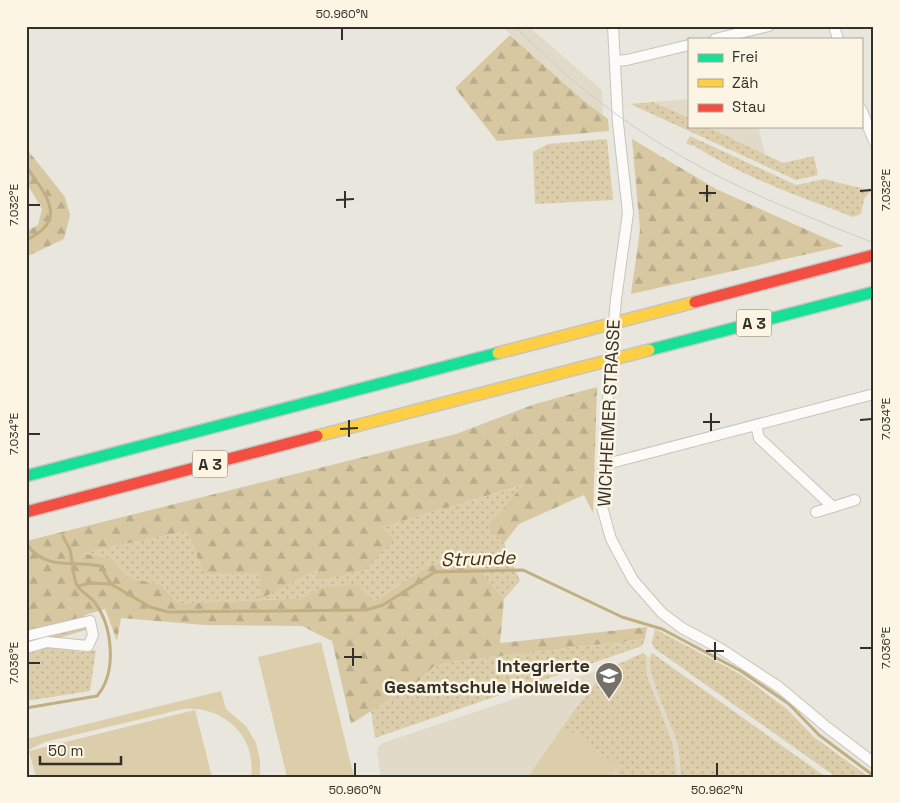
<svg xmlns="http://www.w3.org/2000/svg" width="900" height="803" viewBox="0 0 900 803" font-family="'Space Grotesk',sans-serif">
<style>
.built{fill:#e1dac9}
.grass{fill:url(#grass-dots)}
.forest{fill:url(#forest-firs)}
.pitch{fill:#dcceaa}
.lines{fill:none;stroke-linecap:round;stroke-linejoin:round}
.stream{stroke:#c1af82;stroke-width:3}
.street-casing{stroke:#c7c4bd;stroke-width:12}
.fast-casing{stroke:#c6c5c0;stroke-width:14}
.slow-casing{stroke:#c6c5c0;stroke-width:14}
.jam-casing{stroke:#c6c5c0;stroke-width:14}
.street{stroke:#fcfbfa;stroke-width:10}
.fast{stroke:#16e098;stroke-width:11}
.slow{stroke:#ffcf43;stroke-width:11}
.jam{stroke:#f24e42;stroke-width:11}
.tram{stroke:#cecdca;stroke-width:1}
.street-bridge-casing{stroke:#c7c4bd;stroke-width:12;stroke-linecap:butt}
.street-bridge{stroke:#fcfbfa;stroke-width:10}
.ticks{fill:none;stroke:#33302a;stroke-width:2}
.labels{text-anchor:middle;stroke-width:5;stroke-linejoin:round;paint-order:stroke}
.shield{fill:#fdf5e4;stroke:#706b62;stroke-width:1}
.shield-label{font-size:16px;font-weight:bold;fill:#33302a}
.street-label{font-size:18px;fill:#33302a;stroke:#fdf5e4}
.poi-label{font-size:18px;font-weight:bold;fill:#33302a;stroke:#fdf5e4;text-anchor:end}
.water-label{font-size:19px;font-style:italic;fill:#3d3116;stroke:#fdf5e4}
.neatline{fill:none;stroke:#33302a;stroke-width:2}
.ticks-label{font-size:12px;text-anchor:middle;fill:#33302a}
</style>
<defs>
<pattern id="grass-dots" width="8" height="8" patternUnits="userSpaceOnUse" patternTransform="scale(1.25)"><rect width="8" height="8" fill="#dcceaa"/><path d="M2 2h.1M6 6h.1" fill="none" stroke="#bdb192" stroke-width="1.8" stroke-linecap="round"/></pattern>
<pattern id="forest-firs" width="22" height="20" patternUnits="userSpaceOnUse" patternTransform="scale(1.25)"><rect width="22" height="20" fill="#d7c8a2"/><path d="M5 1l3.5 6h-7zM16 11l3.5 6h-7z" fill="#b9ac8c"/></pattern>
</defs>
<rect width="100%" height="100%" fill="#e9e6dd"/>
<path class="built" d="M 501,26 L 528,26 L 602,90 L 603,115 L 584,101 Z
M 689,99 L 689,118 L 655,102 Z
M 706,126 L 758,126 L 765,154 Z
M 643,653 L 817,777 L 381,777 L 377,754 L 378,747 L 383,743 L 638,657 Z"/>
<path class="grass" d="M 654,102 L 689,118 L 689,126 L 706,126 L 783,163 L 814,156 L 818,175 L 796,180 L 630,104 Z
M 690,136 L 796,185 L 824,179 L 865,189 L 873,188 L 864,199 L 861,214 L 853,217 C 799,196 742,177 693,145 L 692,146 L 686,143 Z
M 607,139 L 613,200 L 535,204 L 533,152 L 548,144 Z
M 524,485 L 489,527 L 504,543 L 520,581 L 504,599 L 470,559 L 430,565 L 375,601 L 320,588 L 304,598 L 179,604 L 160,584 L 128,578 L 113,559 L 79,553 L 187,531 L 204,573 L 260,573 L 260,598 L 318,570 L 318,579 L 380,527 Z
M 655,629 L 740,674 L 787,709 L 814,737 L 869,777 L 836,777 L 654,648 L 652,643 Z
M 645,639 L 642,646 L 375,738 L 371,711 L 421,679 L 433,667 L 449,662 Z
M 48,646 L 82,652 L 96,650 L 90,691 L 26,701 L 26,654 Z
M 643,653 L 646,656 L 647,676 L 672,742 L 677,777 L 614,777 L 619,767 L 563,726 L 605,670 Z
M 652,653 L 826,777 L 681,777 C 680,765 680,753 677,742 C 672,724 642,666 652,653 Z"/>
<path class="forest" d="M 510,35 L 584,101 L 608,119 L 609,131 L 497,141 L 455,88 Z
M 632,139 L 716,189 L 843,246 L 631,294 L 640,230 Z
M 26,148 L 65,197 L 70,215 L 64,239 L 26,257 L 26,231 L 38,225 L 42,209 L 26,182 Z
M 597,387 L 593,513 L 584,495 L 519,524 L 504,543 L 488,527 L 523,485 L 381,527 L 394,540 L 365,570 L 318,580 L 317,570 L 260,599 L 260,573 L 204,573 L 187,531 L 81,553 L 113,559 L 128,578 L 160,584 L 179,604 L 304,598 L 320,588 L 356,585 L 375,601 L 430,565 L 470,559 L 504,599 L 500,643 L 647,627 L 645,639 L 449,662 L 433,667 L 421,679 L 351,724 L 332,641 L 302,626 L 205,625 L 121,618 L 117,641 L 105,609 L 85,615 L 86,630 L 26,647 L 26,541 L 456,434 L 535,404 Z"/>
<path class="pitch" d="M 321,642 L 354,777 L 287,777 L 258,657 Z
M 221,691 L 226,709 L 246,726 L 256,743 L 260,760 L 260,777 L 251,777 C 257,735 222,705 183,709 L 45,742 L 26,751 L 26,739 Z
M 195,710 L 212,777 L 36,777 L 29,751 Z
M 563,726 L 619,767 L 612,777 L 528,777 Z"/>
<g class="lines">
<path class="stream" d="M 26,166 C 45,194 70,220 26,240
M 28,546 C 48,571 72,560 100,566 L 111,584 L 150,607 L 168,612 L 366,610 L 383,605 L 435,572 L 523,570 L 622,617 L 662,629 L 741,671 L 789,704 L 819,735 L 874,776
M 78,586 L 91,583 L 111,584
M 26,708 L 97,696 C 117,673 113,627 95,603 C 91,597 83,593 78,587 C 72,578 73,561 70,550 C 68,545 65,541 63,536"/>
<defs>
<path id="street" d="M 613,26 L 618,123 L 628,213 L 616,299
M 834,26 L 838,39
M 715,39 L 769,26
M 615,61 L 627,60 L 689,45
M 861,109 L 874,141
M 609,382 L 602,507 L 611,539 L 633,580 L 662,613 L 682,628 L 721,649 L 779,687 L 828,728 L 874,763
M 756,425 L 759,438 L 833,507 L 855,500
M 603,465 L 874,394
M 816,512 L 833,507
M 26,636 L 90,621 L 93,635 L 88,646 L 47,642 L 26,648"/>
<path id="fast" d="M 649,350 L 874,292
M 26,476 L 498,353"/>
<path id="slow" d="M 498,353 L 695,302
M 317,436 L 649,350"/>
<path id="jam" d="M 695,302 L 874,255
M 26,512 L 317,436"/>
</defs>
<use href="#street" class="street-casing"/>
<use href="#fast" class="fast-casing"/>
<use href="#slow" class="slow-casing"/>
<use href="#jam" class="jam-casing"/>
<use href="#street" class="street"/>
<use href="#fast" class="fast"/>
<use href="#slow" class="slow"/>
<use href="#jam" class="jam"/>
<path class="tram" d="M 515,26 C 575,89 648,142 726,180 C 774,204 824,223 874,243"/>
<defs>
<path id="street-bridge" d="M 609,382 L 616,299"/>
</defs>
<use href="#street-bridge" class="street-bridge-casing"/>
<use href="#street-bridge" class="street-bridge"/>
</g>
<path class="ticks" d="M 342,28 L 342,40M 707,185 L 707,202M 345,191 L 345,208M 860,191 L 872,190M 699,193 L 716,193M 336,200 L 354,199M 28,205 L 40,205M 711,413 L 711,431M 349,420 L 349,437M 860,420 L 872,419M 703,422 L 720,422M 340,429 L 358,428M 28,434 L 40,434M 715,642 L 715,660M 353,648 L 353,666M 860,648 L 872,648M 706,651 L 724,651M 344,657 L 362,657M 28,663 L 40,663M 355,763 L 355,776M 717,763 L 717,776"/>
<defs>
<symbol id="school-pin" viewBox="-11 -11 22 30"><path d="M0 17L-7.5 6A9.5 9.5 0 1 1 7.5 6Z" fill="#737069" stroke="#fdf5e4"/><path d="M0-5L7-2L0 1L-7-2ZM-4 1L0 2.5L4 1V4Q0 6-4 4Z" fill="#fff"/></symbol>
</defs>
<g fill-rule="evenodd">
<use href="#school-pin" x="593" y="660" width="32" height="43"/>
</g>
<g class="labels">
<g class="shield">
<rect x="736.5" y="309.5" width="35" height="27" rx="4"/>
<rect x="192.5" y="450.5" width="35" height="27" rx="4"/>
</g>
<g class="shield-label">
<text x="754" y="329">A 3</text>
<text x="210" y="470">A 3</text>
</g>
<g class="street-label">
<text transform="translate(609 413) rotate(-87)" y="6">WICHHEIMER STRASSE</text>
</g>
<g class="poi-label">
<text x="590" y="672">Integrierte<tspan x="590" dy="21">Gesamtschule Holweide</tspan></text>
</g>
<g class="water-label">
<text transform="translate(478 558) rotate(-2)" y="7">Strunde</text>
</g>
</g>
<rect width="900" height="803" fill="none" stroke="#fdf5e4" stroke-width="55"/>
<rect x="688" y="38" width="175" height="90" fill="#fdf5e4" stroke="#aca69a"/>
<rect x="698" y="54" width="25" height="8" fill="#16e098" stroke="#aca69a"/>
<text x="732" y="62" font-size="15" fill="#33302a">Frei</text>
<rect x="698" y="79" width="25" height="8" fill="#ffcf43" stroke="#aca69a"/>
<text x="732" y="88" font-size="15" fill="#33302a">Zäh</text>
<rect x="698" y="104" width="25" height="8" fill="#f24e42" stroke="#aca69a"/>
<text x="732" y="112" font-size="15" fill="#33302a">Stau</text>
<path d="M40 756v8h81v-8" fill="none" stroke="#33302a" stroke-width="2.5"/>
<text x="48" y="756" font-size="15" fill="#33302a" stroke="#fdf5e4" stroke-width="4" paint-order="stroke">50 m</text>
<rect x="28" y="28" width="844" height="748" class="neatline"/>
<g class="ticks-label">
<text x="342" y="18">50.960°N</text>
<text transform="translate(886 190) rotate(-90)" y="4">7.032°E</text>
<text transform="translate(14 205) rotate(-90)" y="4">7.032°E</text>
<text transform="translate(886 419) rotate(-90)" y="4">7.034°E</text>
<text transform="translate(14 434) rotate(-90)" y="4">7.034°E</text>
<text transform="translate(886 648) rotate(-90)" y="4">7.036°E</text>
<text transform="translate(14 663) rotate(-90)" y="4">7.036°E</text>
<text x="355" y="794">50.960°N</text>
<text x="717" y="794">50.962°N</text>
</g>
</svg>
